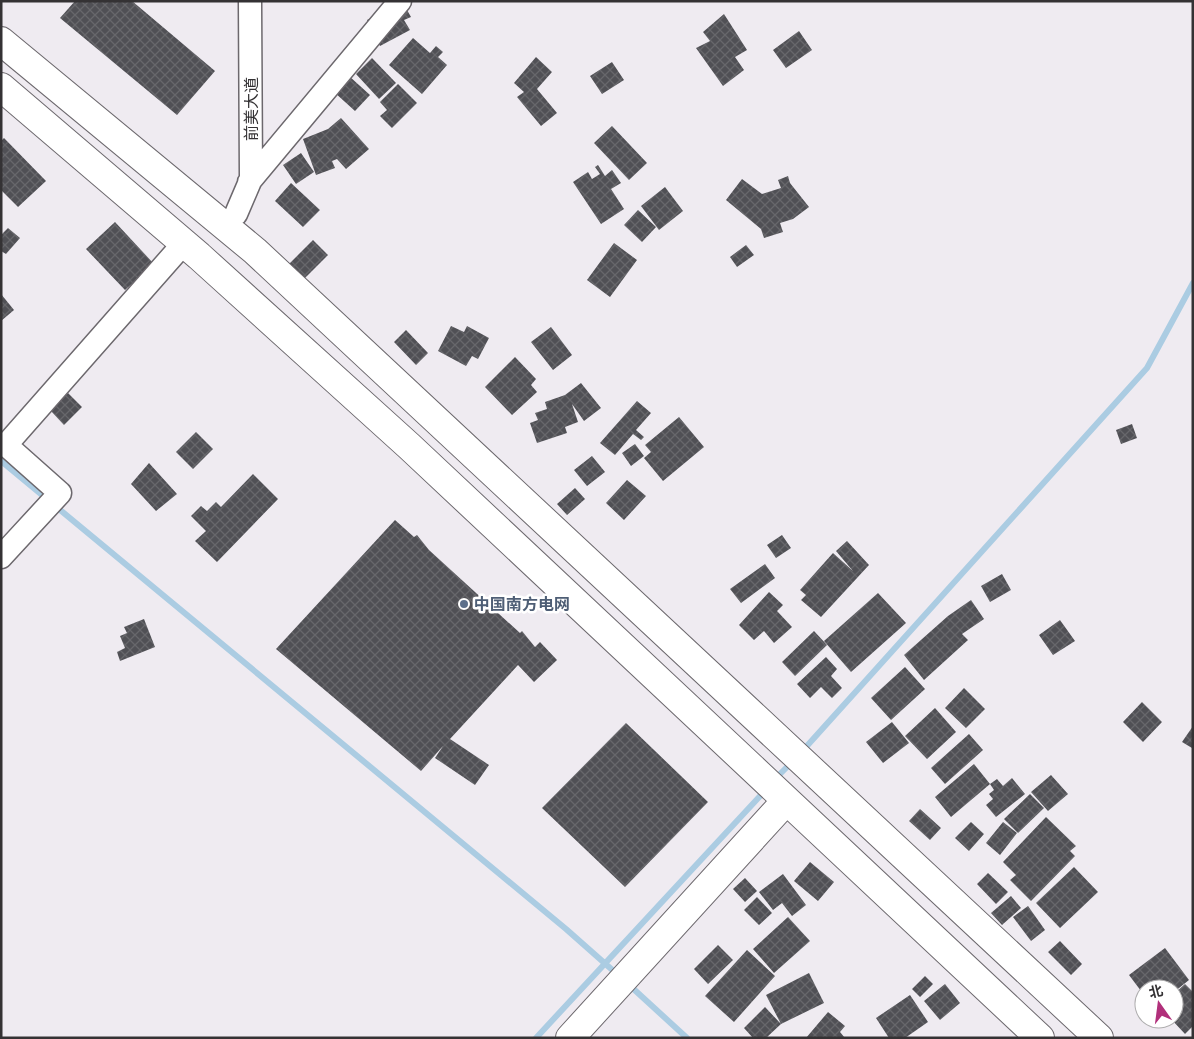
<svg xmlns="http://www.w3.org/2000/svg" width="1194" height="1039" viewBox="0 0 1194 1039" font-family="'Noto Sans','Noto Sans SC',sans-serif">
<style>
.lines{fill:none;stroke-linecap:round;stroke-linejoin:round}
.stream{stroke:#abcce2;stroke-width:6}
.building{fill:url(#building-cross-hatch)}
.street-casing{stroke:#6c686d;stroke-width:25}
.secondary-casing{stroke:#6c686d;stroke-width:30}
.primary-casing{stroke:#6c686d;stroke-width:30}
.street{stroke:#fff;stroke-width:22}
.secondary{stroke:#fff;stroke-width:28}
.primary{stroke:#fff;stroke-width:28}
.service-dot{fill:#5c6f8a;stroke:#fff;stroke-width:2}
.labels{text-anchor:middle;stroke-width:5;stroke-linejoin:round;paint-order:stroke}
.street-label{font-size:16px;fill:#343234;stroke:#fff}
.service-label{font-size:16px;font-weight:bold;fill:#4e5e75;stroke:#fff;text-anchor:start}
</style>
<defs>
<pattern id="building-cross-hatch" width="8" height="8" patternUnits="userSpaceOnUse" patternTransform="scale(1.25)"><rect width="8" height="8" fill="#505055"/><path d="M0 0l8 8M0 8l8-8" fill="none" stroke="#67676b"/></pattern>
</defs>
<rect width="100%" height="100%" fill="#efebf1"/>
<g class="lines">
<path class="stream" d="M 1,461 L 566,929 L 618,975
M 806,747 L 1147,368 L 1193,283
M 778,776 L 788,766
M 627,983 L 687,1038
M 536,1038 L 761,795"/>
</g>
<path class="building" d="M 75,1 L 132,1 L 215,71 L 177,115 L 60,18 Z
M 402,1 L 411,17 L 404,20 L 410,30 L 380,46 L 367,20 Z
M 724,14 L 747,50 L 735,57 L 744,70 L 723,86 L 696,48 L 710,41 L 703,32 Z
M 799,31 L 812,50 L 786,68 L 773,50 Z
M 413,38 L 430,53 L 436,46 L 443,52 L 438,57 L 447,65 L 422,94 L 389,65 Z
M 536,57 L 552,72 L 537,89 L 557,113 L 541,126 L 517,97 L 524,92 L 514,83 Z
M 372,58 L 396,83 L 379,99 L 356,74 Z
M 612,62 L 624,80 L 602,94 L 590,76 Z
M 349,76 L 370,95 L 355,111 L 334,92 Z
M 398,84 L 417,103 L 392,128 L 380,116 L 387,110 L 380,102 Z
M 341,118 L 369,149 L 346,169 L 337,159 L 332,161 L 335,168 L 316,175 L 303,139 L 328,129 Z
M 612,126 L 647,163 L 629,180 L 594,143 Z
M 4,138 L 46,181 L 18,207 L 1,190 L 1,141 Z
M 301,153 L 314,172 L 296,184 L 283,165 Z
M 598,165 L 605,176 L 612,170 L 621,183 L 611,189 L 624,209 L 601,224 L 573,182 L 588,172 L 592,179 L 600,174 L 595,167 Z
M 788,176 L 790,183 L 809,207 L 793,219 L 780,223 L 783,232 L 764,238 L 761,229 L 726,200 L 742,179 L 762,194 L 781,188 L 778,180 Z
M 291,183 L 320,210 L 303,227 L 275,201 Z
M 665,187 L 683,211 L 659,230 L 641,206 Z
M 638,210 L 656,227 L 642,242 L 624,225 Z
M 115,222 L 154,264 L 125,290 L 86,249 Z
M 8,228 L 20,238 L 6,254 L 1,251 L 1,235 Z
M 313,240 L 328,255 L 300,283 L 285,268 Z
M 614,243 L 637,260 L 610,297 L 587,280 Z
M 746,245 L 754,255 L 737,267 L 730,257 Z
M 1,294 L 14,310 L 1,321 Z
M 451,326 L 464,332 L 467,326 L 489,338 L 478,359 L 472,356 L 466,366 L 438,351 Z
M 551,327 L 572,355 L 553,370 L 531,342 Z
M 406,330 L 428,353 L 416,365 L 394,342 Z
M 515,357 L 536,379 L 531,385 L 537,392 L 512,415 L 485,387 Z
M 581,383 L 601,408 L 584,421 L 572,404 L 578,422 L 565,427 L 567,433 L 537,443 L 530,423 L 538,420 L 535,413 L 547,409 L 545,402 L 565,395 Z
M 68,393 L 82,407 L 64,425 L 50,410 Z
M 637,401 L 651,413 L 636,430 L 644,437 L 641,440 L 633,434 L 615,455 L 600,443 Z
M 679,417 L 704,447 L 663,481 L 644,458 L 651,452 L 645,445 Z
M 1132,424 L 1137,438 L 1121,444 L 1116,430 Z
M 196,432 L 213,449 L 193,469 L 176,452 Z
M 635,444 L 644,456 L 631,466 L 622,453 Z
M 592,456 L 605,472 L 587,486 L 574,470 Z
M 149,463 L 177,494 L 156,511 L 131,484 Z
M 253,474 L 278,499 L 217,562 L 195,541 L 206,531 L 191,516 L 201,506 L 207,511 L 216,502 L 221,507 Z
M 627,480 L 646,496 L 624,520 L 606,503 Z
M 575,488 L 585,499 L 567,515 L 557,504 Z
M 395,520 L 414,537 L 417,535 L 429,550 L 520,633 L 522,631 L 535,647 L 540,642 L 557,660 L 534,682 L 518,665 L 450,739 L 489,765 L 475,785 L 435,758 L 443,746 L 421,771 L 276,649 Z
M 782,535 L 791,548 L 776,558 L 767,545 Z
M 847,541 L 869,565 L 821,617 L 801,600 L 806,595 L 800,590 L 833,553 L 853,571 L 836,551 Z
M 765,564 L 775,578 L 741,603 L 730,589 Z
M 1002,574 L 1011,590 L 990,602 L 981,586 Z
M 769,592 L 783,605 L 777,611 L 792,627 L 774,643 L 764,631 L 754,640 L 739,625 Z
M 878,593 L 906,623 L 851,672 L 824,641 Z
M 971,600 L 984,619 L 962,634 L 968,640 L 924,680 L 904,655 L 948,616 Z
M 144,619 L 155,647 L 120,661 L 117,652 L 125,648 L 120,636 L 127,633 L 124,627 Z
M 1060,620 L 1075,641 L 1053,655 L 1039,635 Z
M 814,631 L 827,645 L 795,676 L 782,662 Z
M 826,657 L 837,669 L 831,676 L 842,688 L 832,698 L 821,687 L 810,698 L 797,684 Z
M 905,667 L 925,689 L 891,720 L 871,698 Z
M 964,688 L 985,709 L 966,728 L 945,708 Z
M 1142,702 L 1162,722 L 1143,742 L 1123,722 Z
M 935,708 L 956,732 L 927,759 L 905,736 Z
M 892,722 L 909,743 L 883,763 L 866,742 Z
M 626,723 L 708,802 L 625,887 L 542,808 Z
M 1193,726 L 1193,747 L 1192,748 L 1182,742 Z
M 969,734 L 983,750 L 945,784 L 931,768 Z
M 974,764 L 990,784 L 951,817 L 935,797 Z
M 1051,775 L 1068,794 L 1048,811 L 1031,792 Z
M 1012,778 L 1025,794 L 996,817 L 986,805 L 993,799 L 989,794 L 994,790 L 990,784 L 997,779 L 1003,786 Z
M 1030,794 L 1044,808 L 1018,833 L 1004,819 Z
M 920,809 L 941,828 L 930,840 L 909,821 Z
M 1046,817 L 1076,846 L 1070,851 L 1075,856 L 1031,901 L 1010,880 L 1016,875 L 1003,862 Z
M 971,822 L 984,834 L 969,851 L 955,838 Z
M 1003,822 L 1017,833 L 1000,855 L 986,843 Z
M 810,862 L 834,882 L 818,901 L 794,881 Z
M 1074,867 L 1098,892 L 1060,928 L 1036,903 Z
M 988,873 L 1008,892 L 996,904 L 977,884 Z
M 783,874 L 806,905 L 792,916 L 782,903 L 773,910 L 759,892 Z
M 745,878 L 757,891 L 745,902 L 733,889 Z
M 1011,896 L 1021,908 L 1002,925 L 991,913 Z
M 757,897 L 772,913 L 759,925 L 744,910 Z
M 1028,906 L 1045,930 L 1031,941 L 1013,917 Z
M 788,917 L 810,941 L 774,973 L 753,949 Z
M 1060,941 L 1082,964 L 1071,975 L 1048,952 Z
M 718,945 L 733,960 L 708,984 L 694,969 Z
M 1165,948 L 1189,980 L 1174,992 L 1174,989 L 1144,989 L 1144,995 L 1129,975 Z
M 747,950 L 775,976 L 734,1022 L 705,996 Z
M 809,973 L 824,1003 L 781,1024 L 766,995 Z
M 925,976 L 933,984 L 920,997 L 912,989 Z
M 945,984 L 960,1003 L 940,1020 L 924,1001 Z
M 1185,984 L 1193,992 L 1193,1026 L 1185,1034 L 1171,1019 L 1174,1019 L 1174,994 Z
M 910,995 L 928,1022 L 905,1038 L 889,1038 L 876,1018 Z
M 765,1007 L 781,1024 L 766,1038 L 753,1038 L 744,1028 Z
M 828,1012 L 845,1026 L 840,1032 L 845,1038 L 806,1038 Z"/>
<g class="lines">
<defs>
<path id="street" d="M 249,182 L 400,1
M 236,214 L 251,179 L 250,1
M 1,557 L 60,493 L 6,445 L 184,243"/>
<path id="secondary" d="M 570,1038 L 786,801"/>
<path id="primary" d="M 1,41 L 255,251 L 1099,1038
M 1,87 L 199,256 L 409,446 L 1040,1038"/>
</defs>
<use href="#street" class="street-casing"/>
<use href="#secondary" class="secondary-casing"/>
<use href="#primary" class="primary-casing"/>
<use href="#street" class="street"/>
<use href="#secondary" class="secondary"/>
<use href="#primary" class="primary"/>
</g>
<circle class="service-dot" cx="464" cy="604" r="5"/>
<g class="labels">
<g class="street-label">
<text transform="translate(251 109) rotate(-90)" y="6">前美大道</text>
</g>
<g class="service-label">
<text x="474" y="610">中国南方电网</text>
</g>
</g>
<rect width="1194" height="1039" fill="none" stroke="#343234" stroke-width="5"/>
<g transform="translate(1159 1004) rotate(346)"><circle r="24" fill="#ffffff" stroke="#aeadae"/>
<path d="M0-4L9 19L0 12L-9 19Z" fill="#b1307b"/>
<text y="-8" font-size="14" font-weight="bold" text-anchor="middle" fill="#343234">北</text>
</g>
</svg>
